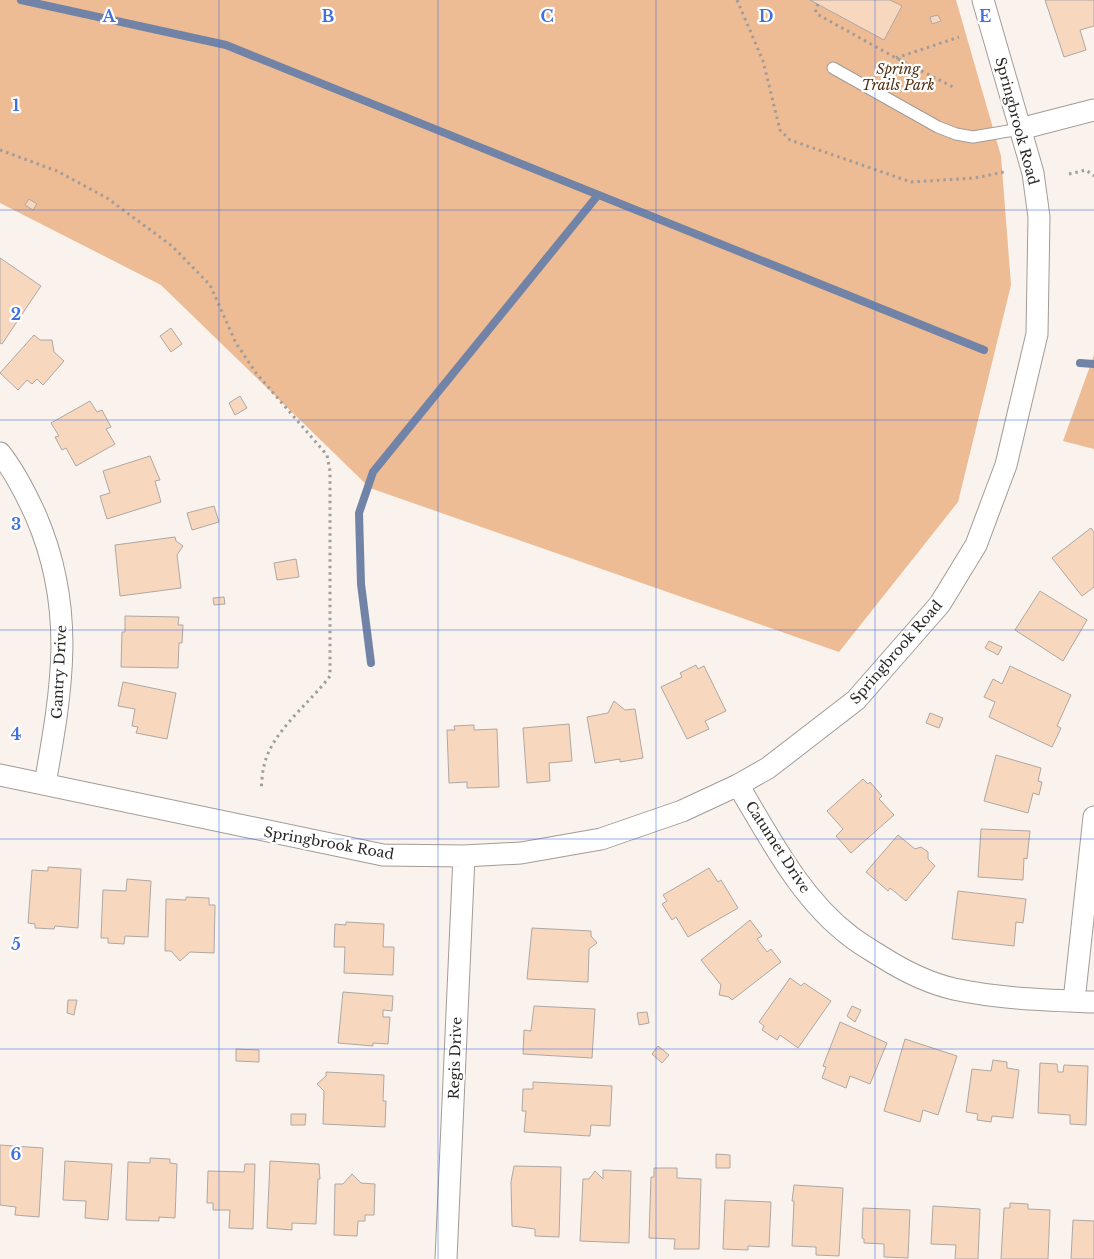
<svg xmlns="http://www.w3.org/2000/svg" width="1094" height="1259" viewBox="0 0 1094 1259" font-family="'Libre Baskerville',serif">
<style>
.green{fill:#edbb94}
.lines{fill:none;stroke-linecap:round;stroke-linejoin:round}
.stream{stroke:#7183a6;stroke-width:8}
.building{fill:#f8d7bf;stroke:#aea8a3}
.service-casing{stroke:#a29b97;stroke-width:13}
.minor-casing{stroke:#a29b97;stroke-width:23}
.path{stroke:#a29d9a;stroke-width:3;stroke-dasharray:2.5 4;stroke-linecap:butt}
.service{stroke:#fff;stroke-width:11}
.minor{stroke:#fff;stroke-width:21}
.grid{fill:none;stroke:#3f70e1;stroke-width:1;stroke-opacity:0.55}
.labels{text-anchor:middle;stroke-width:4.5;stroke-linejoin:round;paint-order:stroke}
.park-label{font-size:14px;font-style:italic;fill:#512f10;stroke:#fff}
.street-label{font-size:14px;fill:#292725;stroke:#fff}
.grid-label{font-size:16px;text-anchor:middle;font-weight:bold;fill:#3f70e1;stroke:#fff;stroke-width:4.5;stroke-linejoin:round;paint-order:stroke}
</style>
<rect width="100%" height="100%" fill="#f9f2ed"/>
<path class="green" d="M 0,0 L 956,0 L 1001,156 L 1011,285 L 958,502 L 839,652 L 370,488 L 161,285 L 0,203 Z
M 1094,355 L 1094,449 L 1063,441 Z"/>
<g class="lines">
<path class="stream" d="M 21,0 L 226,45 L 984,350
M 1080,363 L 1094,364
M 371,663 L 361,584 L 359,513 L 373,472 L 598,195"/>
</g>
<path class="building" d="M 810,0 L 890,0 L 902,6 L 884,40 Z
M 1045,0 L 1094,0 L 1094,26 L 1080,30 L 1086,50 L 1064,57 Z
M 938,15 L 941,21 L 932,24 L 930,17 Z
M 29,199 L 37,204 L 33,210 L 25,205 Z
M 0,258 L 41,286 L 2,344 L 0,343 Z
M 171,328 L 182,344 L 171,352 L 160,336 Z
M 34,335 L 40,340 L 52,340 L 54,352 L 64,361 L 43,385 L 37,379 L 32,384 L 27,380 L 18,390 L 0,373 Z
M 240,396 L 247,408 L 235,415 L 229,403 Z
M 90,401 L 97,412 L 102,410 L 111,427 L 106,429 L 115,444 L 76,466 L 66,448 L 62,450 L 55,437 L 59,436 L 51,423 Z
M 150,456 L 160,480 L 155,481 L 161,502 L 107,519 L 100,496 L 110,493 L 103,471 Z
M 214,506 L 219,522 L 192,530 L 187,513 Z
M 1091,528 L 1094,532 L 1094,587 L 1082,596 L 1052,558 Z
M 175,537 L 176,541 L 183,546 L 177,555 L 181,588 L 120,596 L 115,545 Z
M 296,559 L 299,577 L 277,580 L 274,563 Z
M 1040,591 L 1087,620 L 1063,661 L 1015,630 Z
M 224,597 L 225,604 L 214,605 L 213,598 Z
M 125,616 L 179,617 L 178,625 L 183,625 L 182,643 L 179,643 L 178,668 L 121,667 L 122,632 L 125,632 Z
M 989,641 L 1002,647 L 998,655 L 985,648 Z
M 696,665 L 698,669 L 704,666 L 726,711 L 705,721 L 709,729 L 687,739 L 661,687 L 682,677 L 680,673 Z
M 1010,666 L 1071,695 L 1057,726 L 1061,728 L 1052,747 L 989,717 L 995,702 L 984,697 L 993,679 L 1002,684 Z
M 123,682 L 176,693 L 167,739 L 136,733 L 138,727 L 132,726 L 135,709 L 118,706 Z
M 614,701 L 625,710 L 635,709 L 643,758 L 620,762 L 620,759 L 595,763 L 587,717 L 608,713 Z
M 930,713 L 943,718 L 939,728 L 926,723 Z
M 569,724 L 572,761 L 549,763 L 550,781 L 527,783 L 523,728 Z
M 474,725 L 474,730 L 497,729 L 499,787 L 467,788 L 467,782 L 449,783 L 447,730 L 455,730 L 454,726 Z
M 996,755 L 1041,768 L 1038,781 L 1042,782 L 1039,795 L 1033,793 L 1028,813 L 984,801 Z
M 863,779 L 868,784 L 870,782 L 882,796 L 879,799 L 894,815 L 851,853 L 836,836 L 843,829 L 827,811 Z
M 981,829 L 1030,831 L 1027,859 L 1024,858 L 1023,880 L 978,877 Z
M 898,835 L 915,849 L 921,847 L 928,852 L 928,859 L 935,866 L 906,901 L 890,888 L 888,891 L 866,872 Z
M 48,867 L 81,869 L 78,928 L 55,926 L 54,929 L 35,928 L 35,924 L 28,923 L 32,870 L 48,871 Z
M 709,868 L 718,882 L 721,880 L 738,908 L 688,937 L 676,917 L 672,920 L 662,904 L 667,901 L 663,895 Z
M 127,879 L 151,881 L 148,937 L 125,936 L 124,944 L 108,943 L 108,938 L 101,938 L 103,890 L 126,891 Z
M 958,891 L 1026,899 L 1023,923 L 1016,922 L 1014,946 L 952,939 Z
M 186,897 L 209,898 L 209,905 L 215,905 L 214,953 L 190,952 L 180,961 L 171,951 L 165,951 L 166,899 L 186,900 Z
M 750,920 L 762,936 L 757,939 L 767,952 L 771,949 L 781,962 L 732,1000 L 729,997 L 719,995 L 721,985 L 701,960 Z
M 346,922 L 384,924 L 383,947 L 394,947 L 393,975 L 344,973 L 345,947 L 334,947 L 335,924 L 346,925 Z
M 532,928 L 591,931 L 591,936 L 597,943 L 589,949 L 588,982 L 527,979 Z
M 790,978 L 801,986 L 804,983 L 831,1001 L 798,1048 L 780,1035 L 777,1040 L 762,1030 L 764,1026 L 759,1022 Z
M 343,992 L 393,996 L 392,1011 L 383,1010 L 383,1017 L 390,1017 L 388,1044 L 373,1043 L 373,1046 L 338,1043 Z
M 68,1000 L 77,1000 L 74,1015 L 67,1013 Z
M 534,1006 L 595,1009 L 592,1058 L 523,1054 L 524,1030 L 531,1031 Z
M 852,1006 L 861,1010 L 855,1022 L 847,1016 Z
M 647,1012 L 649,1023 L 639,1025 L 637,1013 Z
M 840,1022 L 887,1043 L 870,1084 L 850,1076 L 846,1088 L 822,1078 L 826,1067 L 823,1066 Z
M 905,1039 L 957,1056 L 938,1115 L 923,1110 L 920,1122 L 884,1111 Z
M 658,1046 L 669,1055 L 662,1063 L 652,1054 Z
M 236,1049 L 259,1050 L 259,1062 L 236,1061 Z
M 993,1060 L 1007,1062 L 1007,1068 L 1019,1070 L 1013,1118 L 992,1116 L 991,1122 L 977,1120 L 978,1114 L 966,1112 L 972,1069 L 991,1071 Z
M 1040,1063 L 1057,1064 L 1058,1072 L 1063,1072 L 1064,1065 L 1088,1066 L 1086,1125 L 1070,1124 L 1070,1115 L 1038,1113 Z
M 326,1072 L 384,1075 L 383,1101 L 386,1101 L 385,1127 L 323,1124 L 324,1091 L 317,1084 L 326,1076 Z
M 533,1082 L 612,1086 L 610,1126 L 591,1125 L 590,1136 L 524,1132 L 526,1111 L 522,1111 L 523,1089 L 533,1089 Z
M 291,1114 L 306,1114 L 305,1125 L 291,1125 Z
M 0,1145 L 43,1148 L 39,1217 L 15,1215 L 16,1207 L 0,1205 Z
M 716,1154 L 730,1155 L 730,1168 L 716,1168 Z
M 150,1158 L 170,1159 L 170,1163 L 177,1164 L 175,1218 L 159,1217 L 159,1221 L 126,1220 L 128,1162 L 150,1163 Z
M 65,1161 L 112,1164 L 108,1220 L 85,1218 L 86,1201 L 63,1200 Z
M 270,1161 L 319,1164 L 320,1179 L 318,1179 L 316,1224 L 292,1223 L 292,1230 L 267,1228 Z
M 245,1164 L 255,1164 L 253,1229 L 229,1228 L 230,1210 L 213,1210 L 213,1203 L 207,1203 L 208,1171 L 244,1172 Z
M 514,1166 L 561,1167 L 559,1237 L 535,1236 L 535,1229 L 512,1226 L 511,1182 Z
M 654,1168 L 677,1168 L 677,1178 L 701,1179 L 699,1249 L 674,1249 L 675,1239 L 649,1238 L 651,1177 L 654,1177 Z
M 603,1170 L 631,1171 L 629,1243 L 580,1241 L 583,1179 L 589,1179 L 595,1171 L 603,1179 Z
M 352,1174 L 361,1183 L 375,1184 L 374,1215 L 365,1215 L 365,1221 L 358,1221 L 357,1236 L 334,1235 L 335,1184 L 343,1184 Z
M 794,1185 L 843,1188 L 839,1256 L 816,1255 L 816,1247 L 792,1246 L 794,1201 L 792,1201 Z
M 725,1200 L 771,1202 L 769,1247 L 748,1246 L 748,1250 L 723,1249 Z
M 1010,1203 L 1028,1204 L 1028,1209 L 1050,1210 L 1048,1259 L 1001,1259 L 1004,1208 L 1010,1208 Z
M 933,1206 L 980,1209 L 978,1259 L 955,1259 L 956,1245 L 931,1244 Z
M 863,1208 L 910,1210 L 908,1258 L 884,1257 L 884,1244 L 864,1243 L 864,1239 L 862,1238 Z
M 1073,1220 L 1094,1221 L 1094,1259 L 1071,1259 Z"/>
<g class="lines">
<defs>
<path id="service" d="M 833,68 L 938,127 L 956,134 L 973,137 L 1020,129"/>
<path id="minor" d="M 1020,129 L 1094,110
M 0,453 C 15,472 26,494 36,516 C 76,609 62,688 45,784
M 0,775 L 383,855 L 464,856 L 521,853 L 601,839 L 682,811 L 738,785 L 768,768 L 856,700 L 940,604 L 976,545 L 1006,465 L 1037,334 L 1039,217 L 1033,173 L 983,0
M 738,785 C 770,838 800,898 850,936 C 860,944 871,950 882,957 C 904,971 928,983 954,989 C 1000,999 1047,1000 1094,1002
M 1074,1001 L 1094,817
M 446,1259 L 464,856"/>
</defs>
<use href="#service" class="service-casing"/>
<use href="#minor" class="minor-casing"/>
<path class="path" d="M 737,0 L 763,61 L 780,130 L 790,140 L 911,182 L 975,178 L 1004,172
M 818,4 L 815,9 L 817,14 L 896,58 L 953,87
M 896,58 L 959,37
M 0,150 L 57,171 L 107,198 L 172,246 L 210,285 L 236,343 L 256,373 L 327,455 L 330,471 L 330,676 C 310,703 271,732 264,766 C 262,773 262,782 261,789
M 1069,174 L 1086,170 L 1094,176"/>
<use href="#service" class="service"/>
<use href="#minor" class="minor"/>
</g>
<path class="grid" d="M 219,0 L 219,1259M 438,0 L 438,1259M 656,0 L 656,1259M 875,0 L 875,1259M 0,210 L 1094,210M 0,420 L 1094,420M 0,630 L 1094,630M 0,839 L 1094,839M 0,1049 L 1094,1049"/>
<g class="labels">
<g class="park-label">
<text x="898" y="74">Spring<tspan x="898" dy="16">Trails Park</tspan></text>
</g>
<g class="street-label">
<text transform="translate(1017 121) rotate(75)" y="5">Springbrook Road</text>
<text transform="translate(896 652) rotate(-49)" y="5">Springbrook Road</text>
<text transform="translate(59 672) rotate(-87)" y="5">Gantry Drive</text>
<text transform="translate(329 843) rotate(10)" y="5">Springbrook Road</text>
<text transform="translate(778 847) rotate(57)" y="5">Catumet Drive</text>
<text transform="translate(455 1058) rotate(-88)" y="5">Regis Drive</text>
</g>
</g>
<g class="grid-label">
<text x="109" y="22">A</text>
<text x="328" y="22">B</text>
<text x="547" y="22">C</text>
<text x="766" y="22">D</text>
<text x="985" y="22">E</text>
<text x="16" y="111">1</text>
<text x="16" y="320">2</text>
<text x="16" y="530">3</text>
<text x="16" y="740">4</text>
<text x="16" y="950">5</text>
<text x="16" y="1160">6</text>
</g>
</svg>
